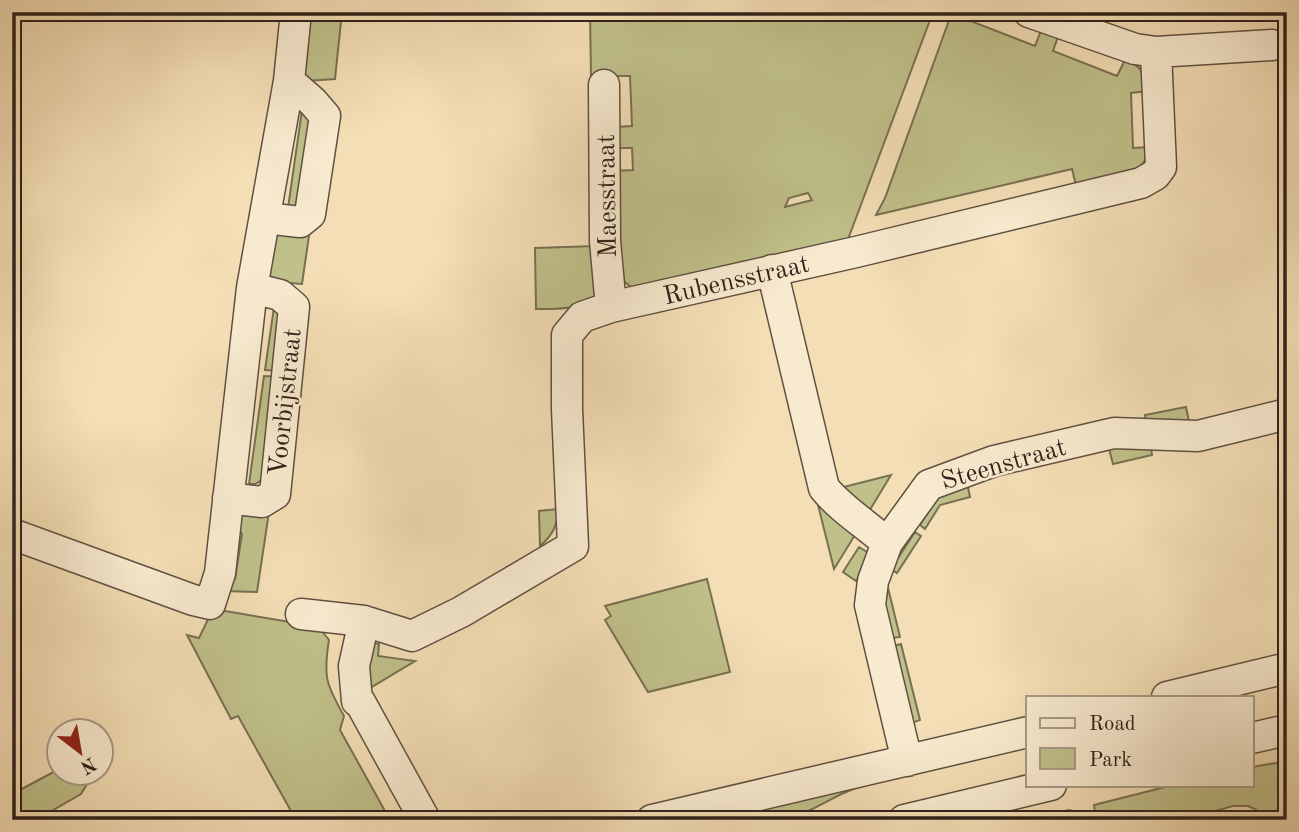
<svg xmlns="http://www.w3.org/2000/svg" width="1299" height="832" viewBox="0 0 1299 832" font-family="'Old Standard TT',serif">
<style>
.green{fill:#c0c08a;stroke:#787052;stroke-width:2;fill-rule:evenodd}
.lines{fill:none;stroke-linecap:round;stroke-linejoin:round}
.minor-casing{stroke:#605042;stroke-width:33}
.minor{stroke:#f8eacf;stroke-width:30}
.labels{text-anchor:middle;stroke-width:5;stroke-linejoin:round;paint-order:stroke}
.street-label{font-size:26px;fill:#2f211b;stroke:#f8eacf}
</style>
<rect width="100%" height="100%" fill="#f4deb5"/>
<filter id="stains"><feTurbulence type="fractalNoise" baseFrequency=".00286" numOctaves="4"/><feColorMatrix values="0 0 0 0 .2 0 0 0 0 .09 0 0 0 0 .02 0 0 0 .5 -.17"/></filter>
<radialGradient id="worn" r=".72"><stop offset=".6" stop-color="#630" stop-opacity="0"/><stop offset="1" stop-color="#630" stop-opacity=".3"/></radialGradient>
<path class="green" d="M 307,12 L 342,12 L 335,79 L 306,81 L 300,77 Z
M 590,12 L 933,12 L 847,242 L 635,290 L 625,282 L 619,273 L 614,171 L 633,170 L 632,148 L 614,148 L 614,127 L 632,126 L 630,76 L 591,76 ZM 808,193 L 812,200 L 785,207 L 789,198 Z
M 952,12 L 971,12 L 968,20 L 1035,46 L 1042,28 L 1059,34 L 1053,51 L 1117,76 L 1125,60 C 1142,65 1145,75 1149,91 L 1131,93 L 1133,148 L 1150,147 L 1149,155 L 1137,171 L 1077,190 L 1072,169 L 876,215 L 885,198 Z
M 303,103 L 314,107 L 298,208 L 288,208 Z
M 310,229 L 302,284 L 276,282 L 270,276 L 274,231 Z
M 596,246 C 597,257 603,274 601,285 C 596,311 555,309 536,309 L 535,248 Z
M 1282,272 L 1287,272 L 1287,375 L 1283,376 Z
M 275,300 L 281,301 L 279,371 L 265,370 Z
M 264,376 L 278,377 L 262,480 L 255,484 L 249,484 Z
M 1186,407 L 1190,426 L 1146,428 L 1145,415 Z
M 1108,445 L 1151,447 L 1152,455 L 1113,464 Z
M 891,475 L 868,513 L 836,489 Z
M 966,478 L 970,497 L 940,505 L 925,529 L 920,525 L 946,485 Z
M 818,505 L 858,530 L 834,569 Z
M 237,509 L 269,512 L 257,592 L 224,591 L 225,586 L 235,579 L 242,534 L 235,526 Z
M 558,509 C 557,526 553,535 540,546 L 539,511 Z
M 915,532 L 921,536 L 897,573 L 891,569 Z
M 859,547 L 872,555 L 856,581 L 843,572 Z
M 707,579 L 730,672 L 648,692 L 605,620 L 611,616 L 605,606 Z
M 888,588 L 900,637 L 892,638 L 881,596 L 882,590 Z
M 213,609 L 308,625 L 321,630 L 329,640 C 323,677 326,684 344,716 L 340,730 L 390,820 L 296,820 L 238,716 L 231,719 L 187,635 L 199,638 Z
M 366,642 L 379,644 L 378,656 L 415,661 L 360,694 Z
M 901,644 L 920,720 L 912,723 L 894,646 Z
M 1287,761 L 1287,820 L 1266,820 L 1257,810 L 1248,806 L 1233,806 L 1182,820 L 1096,820 L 1094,805 L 1173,785 L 1252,785 L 1252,767 Z
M 59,769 L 60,772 L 85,773 L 89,781 L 81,794 L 41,817 L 22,813 L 18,806 L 20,790 Z
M 904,773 C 888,778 871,782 856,788 C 822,800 807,820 767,820 L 763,803 Z
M 1069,810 L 1079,813 L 1086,820 L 1026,820 Z"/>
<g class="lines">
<defs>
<path id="minor" d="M 1156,52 L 1272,45
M 604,85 L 605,241 L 611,307
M 265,218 L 300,222 L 310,214 L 325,116 L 313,102 L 289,81
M 772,270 L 824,488 C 842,510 866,524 887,543
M 228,498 L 262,502 L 275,494 L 294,307 L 280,295 L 252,288
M 12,534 L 193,600 L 210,604 L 220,573 L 252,288 L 289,81 L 296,12
M 301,614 L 364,621 L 412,636 L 461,612 L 573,546 L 567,409 L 567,335 L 582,317 L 611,307 L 856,252 L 1141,183 L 1155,175 L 1161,167 L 1156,52 L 1135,49 L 1029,12
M 364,621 L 354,666 L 357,701 L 360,702 L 425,820
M 1167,697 L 1287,668
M 1252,738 L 1287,730
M 907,761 L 870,605 L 873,581 L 887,543 L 929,485 L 994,461 L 1114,433 L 1198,436 L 1287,414
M 652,820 L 1028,732
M 904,820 L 1051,785"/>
</defs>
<use href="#minor" class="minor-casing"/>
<use href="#minor" class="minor"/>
</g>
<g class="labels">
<g class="street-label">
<text transform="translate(606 196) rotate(-91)" y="9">Maesstraat</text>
<text transform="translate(736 279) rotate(-13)" y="9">Rubensstraat</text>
<text transform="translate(284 402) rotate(-84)" y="9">Voorbijstraat</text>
<text transform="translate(1003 463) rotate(-16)" y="9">Steenstraat</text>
</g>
</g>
<rect width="1299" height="832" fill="none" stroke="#f4deb5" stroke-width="42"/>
<rect x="14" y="14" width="1271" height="804" fill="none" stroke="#2f211b" stroke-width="3.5"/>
<rect x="21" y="21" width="1257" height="790" fill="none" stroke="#2f211b" stroke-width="2"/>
<rect x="1026" y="696" width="228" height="91" fill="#f8eacf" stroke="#a89a87" stroke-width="2"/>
<rect x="1040" y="718" width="35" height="10" fill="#f8eacf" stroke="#a89a87" stroke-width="2"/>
<text x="1089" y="730" font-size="21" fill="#2f211b">Road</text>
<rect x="1040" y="748" width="35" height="21" fill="#c0c08a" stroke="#a89a87" stroke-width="2"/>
<text x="1089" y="766" font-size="21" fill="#2f211b">Park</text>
<g transform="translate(80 752) rotate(149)"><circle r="33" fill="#f8eacf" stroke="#a89a87" stroke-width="2"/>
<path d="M0-5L12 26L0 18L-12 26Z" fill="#8f2418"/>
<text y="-10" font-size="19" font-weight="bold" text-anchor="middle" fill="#2f211b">N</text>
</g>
<rect width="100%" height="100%" filter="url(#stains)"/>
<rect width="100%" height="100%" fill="url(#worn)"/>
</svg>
